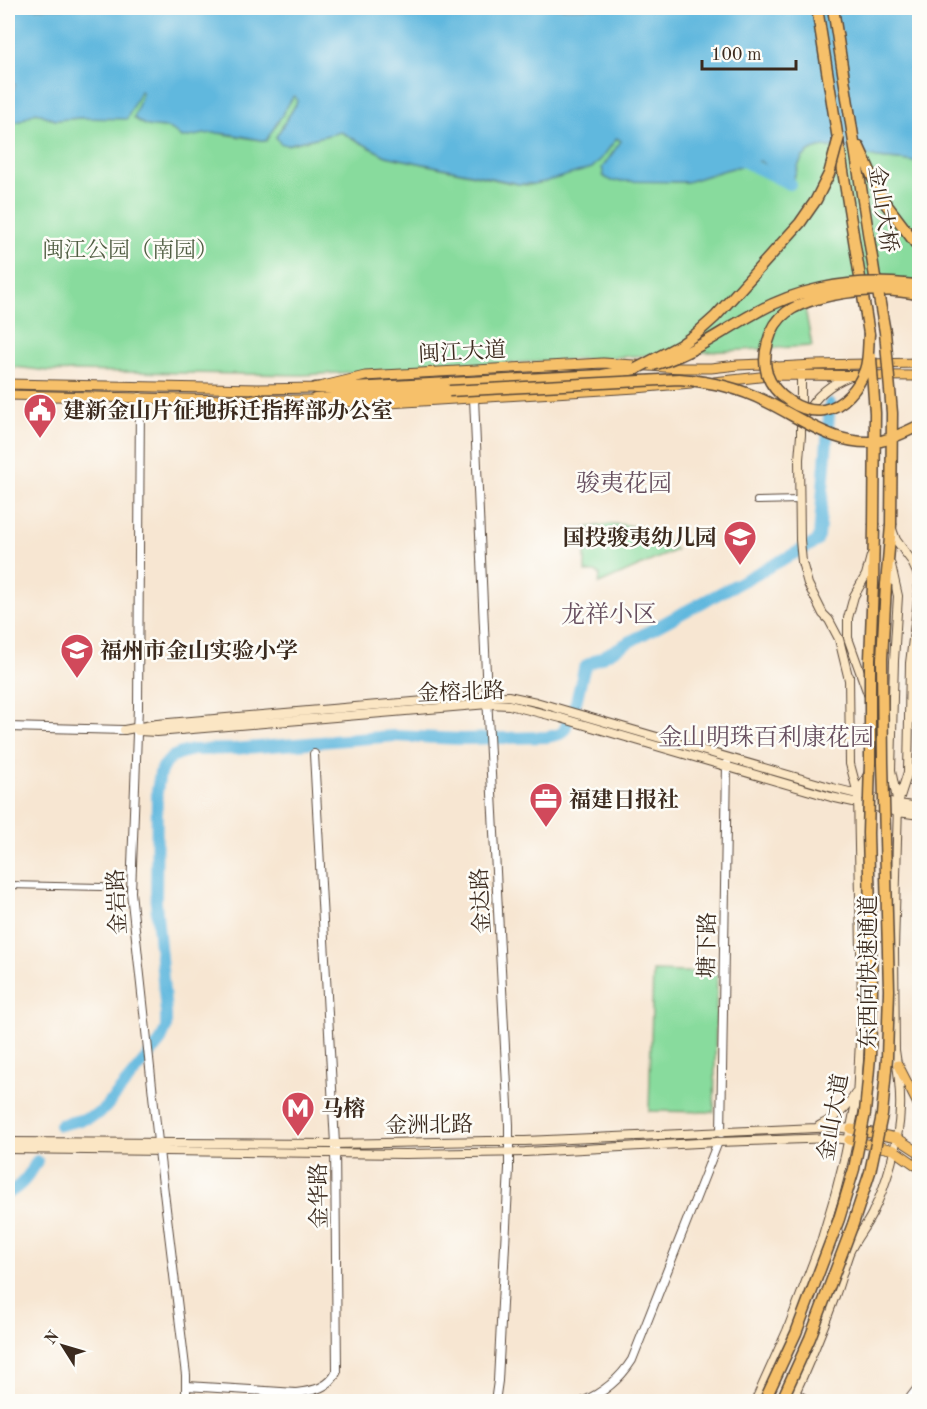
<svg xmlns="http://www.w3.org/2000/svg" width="927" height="1409" viewBox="0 0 927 1409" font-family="'Old Standard TT','Noto Serif SC',serif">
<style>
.green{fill:#88db9d;stroke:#62825e;stroke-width:1.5}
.water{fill:#61b8de;stroke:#4e717e;stroke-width:1.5}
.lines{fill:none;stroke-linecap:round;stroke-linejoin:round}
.river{stroke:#61b8de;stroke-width:12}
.minor-casing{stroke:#574639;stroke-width:8}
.tertiary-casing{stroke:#574639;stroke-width:10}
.secondary-casing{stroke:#574639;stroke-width:10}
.primary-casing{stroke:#574639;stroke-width:11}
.trunk-casing{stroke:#574639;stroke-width:13}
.minor{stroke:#fff;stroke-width:6}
.tertiary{stroke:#fff;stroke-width:8}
.secondary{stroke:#fbe6c4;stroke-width:8}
.primary{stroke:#f6c06b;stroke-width:9}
.trunk{stroke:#f6c06b;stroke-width:10}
.trunk-bridge-casing{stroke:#574639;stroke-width:13;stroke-linecap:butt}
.trunk-bridge{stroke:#f6c06b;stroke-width:10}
.labels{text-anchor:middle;stroke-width:5;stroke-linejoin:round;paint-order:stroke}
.street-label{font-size:22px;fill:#3b2a1e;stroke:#fdfcf7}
.park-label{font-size:22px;fill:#525f44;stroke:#fdfcf7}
.poi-label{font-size:22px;font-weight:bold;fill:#3b2a1e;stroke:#fdfcf7;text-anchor:start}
.neighbourhood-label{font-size:24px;fill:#674f5f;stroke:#fdfcf7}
</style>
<rect width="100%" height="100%" fill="#fdfcf7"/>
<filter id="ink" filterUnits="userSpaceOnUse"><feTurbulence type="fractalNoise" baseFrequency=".0167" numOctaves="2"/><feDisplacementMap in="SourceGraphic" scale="12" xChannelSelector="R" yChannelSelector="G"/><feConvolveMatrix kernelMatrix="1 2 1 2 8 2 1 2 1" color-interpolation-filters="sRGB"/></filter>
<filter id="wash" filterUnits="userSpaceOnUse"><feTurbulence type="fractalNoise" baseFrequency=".008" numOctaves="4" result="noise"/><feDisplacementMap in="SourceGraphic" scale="24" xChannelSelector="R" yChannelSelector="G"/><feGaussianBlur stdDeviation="1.35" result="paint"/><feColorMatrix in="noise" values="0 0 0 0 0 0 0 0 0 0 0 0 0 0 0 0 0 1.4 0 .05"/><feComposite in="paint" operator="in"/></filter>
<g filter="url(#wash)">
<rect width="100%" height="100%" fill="#f7e6d2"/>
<path class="green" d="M 140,91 L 142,92 L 141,97 L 134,118 C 138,121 144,125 148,126 C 162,130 170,123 181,138 L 202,133 L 218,133 L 265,141 L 293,96 L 295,96 L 297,100 L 296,104 L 276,137 L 287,145 L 341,132 L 386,156 L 511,183 L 527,185 L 544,182 L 601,159 L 617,138 L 673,182 L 687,182 L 725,170 L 760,161 L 786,184 L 792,183 C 795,175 798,164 803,157 C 821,136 856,154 878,158 C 892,160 906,159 919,163 L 919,283 L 804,303 L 812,346 L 302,375 L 71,371 C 49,374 29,367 8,367 L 8,124 L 20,121 L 36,112 L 55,120 L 80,118 Z
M 612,524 C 637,524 658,532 676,550 L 599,584 L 600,574 L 595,572 L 585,572 L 585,528 Z
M 653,971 L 717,973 L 714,1112 L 649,1111 Z"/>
<path class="water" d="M 8,8 L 919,8 L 919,163 C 906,159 892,160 878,158 C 856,154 821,136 803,157 C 798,164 795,175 792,183 L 787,184 L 760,161 L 725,170 L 687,182 L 611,181 L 603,176 L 603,171 L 602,168 L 621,141 L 617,138 L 601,159 L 592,168 L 544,182 L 533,184 L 519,184 L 386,156 L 341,132 L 286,145 L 280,143 L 276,137 L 296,104 L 297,100 L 295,96 L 293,97 L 266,141 C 250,138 234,134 218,133 C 205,132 194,137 181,138 C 170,123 162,130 148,126 C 143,125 138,121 134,118 L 141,97 L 142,92 L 140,91 L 127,119 L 80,118 L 55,120 L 36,112 L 20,121 L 8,124 L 8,101 L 15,85 L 8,82 Z"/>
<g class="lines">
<path class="river" d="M 735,157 L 790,184
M 60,1125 L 88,1118 L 98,1114 L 106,1107 L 160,1042 L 166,1028 L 166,1013 L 156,903 L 157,791 L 160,773 L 163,767 L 172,757 L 181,753 L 193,750 L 234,749 L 394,736 L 462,739 L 548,737 L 560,734 L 564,731 L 576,702 L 584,669 L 587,665 L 673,618 L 816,542 L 819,537 L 830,404
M 8,1193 C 22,1186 30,1175 37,1161"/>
</g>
</g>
<g filter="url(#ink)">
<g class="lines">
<defs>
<path id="minor" d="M 757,501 L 800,500
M 8,885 L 102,887
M 795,1392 L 812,1402"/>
<path id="tertiary" d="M 140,397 L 138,707 L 131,892 L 159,1151 L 186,1375 L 186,1402
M 474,398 L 487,696 L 509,1125 L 509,1168 L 498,1381 L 495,1402
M 8,727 L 124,730
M 721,1133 L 727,763
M 187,1386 L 296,1393 C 313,1391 330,1388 337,1371 L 335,1144 L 314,754
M 582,1402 C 603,1393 620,1379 632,1360 L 718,1142
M 907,1402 L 920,1385"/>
<path id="secondary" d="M 801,370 L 801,435 L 799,459 L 800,540 L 802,562 L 808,584 L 823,614 L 829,620 L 839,639 L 849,680
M 806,414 C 815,396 832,383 850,376
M 920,417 L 920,444
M 892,529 L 896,540 L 911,560 L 918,575 L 919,592 L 910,663 L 908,772 L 898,803
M 849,676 L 850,764 L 858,794
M 868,694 L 848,638 L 848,618 L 854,596 L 866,575 L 871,556
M 124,730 L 157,724 L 471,697 L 508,696 L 536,702 L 833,788 L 898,804 L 920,807
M 138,731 L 157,732 L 488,704 L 509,705 L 561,718 L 831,797 L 898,812 L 920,815
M 819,1126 C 834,1118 847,1109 855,1094
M 8,1142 L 335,1144 L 487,1141 L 525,1141 L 816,1128 L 835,1127 L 851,1129
M 8,1149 L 405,1154 L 525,1152 L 718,1142 L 833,1138 L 849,1140
M 755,1402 L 787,1331 L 821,1242 L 835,1195 L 845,1156 L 857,1098 L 862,1003 L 858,794 L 868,774
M 791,1402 C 807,1368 822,1332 835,1296 C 840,1282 844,1267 849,1253 C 855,1239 865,1228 872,1214 C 887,1184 899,1142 900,1109 C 901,1090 898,1069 895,1050 L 894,949 L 898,804 L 891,770 L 894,661 L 898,596 L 891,565"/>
<path id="primary" d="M 714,382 L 778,375 L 920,376
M 8,384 L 258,389 L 315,388 L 365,376 L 603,363 L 680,368 L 711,368 L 738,365 L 762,364 L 778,367 L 814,365 L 920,363
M 8,395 L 227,400 L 320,400
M 340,401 L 372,404 L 636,388 L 691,383
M 898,1065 L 920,1108
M 851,1129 L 897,1138 L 920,1153
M 849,1140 L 894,1150 L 920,1168"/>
<path id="trunk" d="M 817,8 L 869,334
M 833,8 L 875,277
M 859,147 L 883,200 L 920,249
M 315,388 L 353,388 L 602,375 L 636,369
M 315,399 L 449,391
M 873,584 L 874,525
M 886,585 L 891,525"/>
</defs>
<use href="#minor" class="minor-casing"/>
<use href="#tertiary" class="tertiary-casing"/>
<use href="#secondary" class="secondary-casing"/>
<use href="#primary" class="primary-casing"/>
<use href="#trunk" class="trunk-casing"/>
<use href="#minor" class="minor"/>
<use href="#tertiary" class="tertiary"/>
<use href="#secondary" class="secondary"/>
<use href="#primary" class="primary"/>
<use href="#trunk" class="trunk"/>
<defs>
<path id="trunk-bridge" d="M 877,286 L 885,332 L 892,413 L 891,525
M 869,334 C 868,345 869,359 865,370 C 859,387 843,407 824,410 C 801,414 774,395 767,374 C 764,364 765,352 768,342 C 775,314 794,305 820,298 C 850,290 889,287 920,295
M 871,358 L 875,413 L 874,525
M 653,365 C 693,354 720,332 755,313 C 796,290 845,280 892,283 C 901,284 911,284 920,286
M 636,369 L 679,346 L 696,334 L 715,317 L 800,223 L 816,200 L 829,174 L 839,137
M 449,391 L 679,379 C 712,382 737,387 767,402 C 804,420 838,448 881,441 C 894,438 908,431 920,425
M 764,1402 L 796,1333 L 839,1219 L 854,1169 L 865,1113 L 870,1057 L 872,990 L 868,833 L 870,762 L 870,659 L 873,584
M 781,1402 L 810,1338 L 853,1224 L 870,1172 L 882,1115 L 887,1058 L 889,990 L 883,762 L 882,659 L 886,585"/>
</defs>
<use href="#trunk-bridge" class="trunk-bridge-casing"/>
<use href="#trunk-bridge" class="trunk-bridge"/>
</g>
</g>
<defs>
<symbol id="civic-pin" viewBox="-11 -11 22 30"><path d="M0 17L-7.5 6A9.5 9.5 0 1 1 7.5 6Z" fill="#d1495b" stroke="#fdfcf7"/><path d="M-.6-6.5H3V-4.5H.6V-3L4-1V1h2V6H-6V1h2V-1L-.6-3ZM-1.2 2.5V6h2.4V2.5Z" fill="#fff"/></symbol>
<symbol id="school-pin" viewBox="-11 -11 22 30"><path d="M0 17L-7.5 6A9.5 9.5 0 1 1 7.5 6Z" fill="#d1495b" stroke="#fdfcf7"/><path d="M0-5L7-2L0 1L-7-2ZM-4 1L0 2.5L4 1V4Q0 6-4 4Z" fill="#fff"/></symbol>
<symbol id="office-pin" viewBox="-11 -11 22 30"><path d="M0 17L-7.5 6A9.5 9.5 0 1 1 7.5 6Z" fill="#d1495b" stroke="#fdfcf7"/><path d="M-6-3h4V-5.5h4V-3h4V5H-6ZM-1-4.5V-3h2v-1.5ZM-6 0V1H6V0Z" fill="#fff"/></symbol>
<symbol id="metro-pin" viewBox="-11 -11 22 30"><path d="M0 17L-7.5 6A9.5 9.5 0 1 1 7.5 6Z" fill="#d1495b" stroke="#fdfcf7"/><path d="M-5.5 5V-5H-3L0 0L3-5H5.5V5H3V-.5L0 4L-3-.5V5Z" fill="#fff"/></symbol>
</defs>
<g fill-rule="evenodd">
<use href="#civic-pin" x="21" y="391" width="38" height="52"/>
<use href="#school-pin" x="721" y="518" width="38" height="52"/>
<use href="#school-pin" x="58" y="631" width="38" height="52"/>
<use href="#office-pin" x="527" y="780" width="38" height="52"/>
<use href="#metro-pin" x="279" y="1089" width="38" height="52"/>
</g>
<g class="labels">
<g class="street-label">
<text transform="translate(884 209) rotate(81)" y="8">金山大桥</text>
<text transform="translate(462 351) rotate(-3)" y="8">闽江大道</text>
<text transform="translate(461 691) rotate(-2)" y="8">金榕北路</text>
<text transform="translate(480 901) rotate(-93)" y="8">金达路</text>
<text transform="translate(116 902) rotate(-93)" y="8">金岩路</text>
<text transform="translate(706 945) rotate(-89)" y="8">塘下路</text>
<text transform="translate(867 972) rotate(-90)" y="8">东西向快速通道</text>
<text transform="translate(832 1117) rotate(-80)" y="8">金山大道</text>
<text transform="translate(429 1124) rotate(-1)" y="8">金洲北路</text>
<text transform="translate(318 1196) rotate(-91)" y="8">金华路</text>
</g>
<g class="park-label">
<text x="130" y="257">闽江公园（南园）</text>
</g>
<g class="poi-label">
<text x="63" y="418">建新金山片征地拆迁指挥部办公室</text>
<text x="717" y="545" text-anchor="end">国投骏夷幼儿园</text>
<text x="100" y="658">福州市金山实验小学</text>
<text x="569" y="807">福建日报社</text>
<text x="321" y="1116">马榕</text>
</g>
<g class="neighbourhood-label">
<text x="624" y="491">骏夷花园</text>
<text x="609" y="622">龙祥小区</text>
<text x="766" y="745">金山明珠百利康花园</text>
</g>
</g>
<rect width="927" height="1409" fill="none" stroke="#fdfcf7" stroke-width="30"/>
<g transform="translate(63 1346) rotate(307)" stroke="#fdfcf7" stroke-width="4.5" paint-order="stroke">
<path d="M0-4.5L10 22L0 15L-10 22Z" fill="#3b2a1e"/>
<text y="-9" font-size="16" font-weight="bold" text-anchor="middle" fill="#3b2a1e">N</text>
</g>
<path d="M702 60v9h94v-9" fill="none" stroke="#3b2a1e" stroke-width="3"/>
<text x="711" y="60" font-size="18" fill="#3b2a1e" stroke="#fdfcf7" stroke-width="4.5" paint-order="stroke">100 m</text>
</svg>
